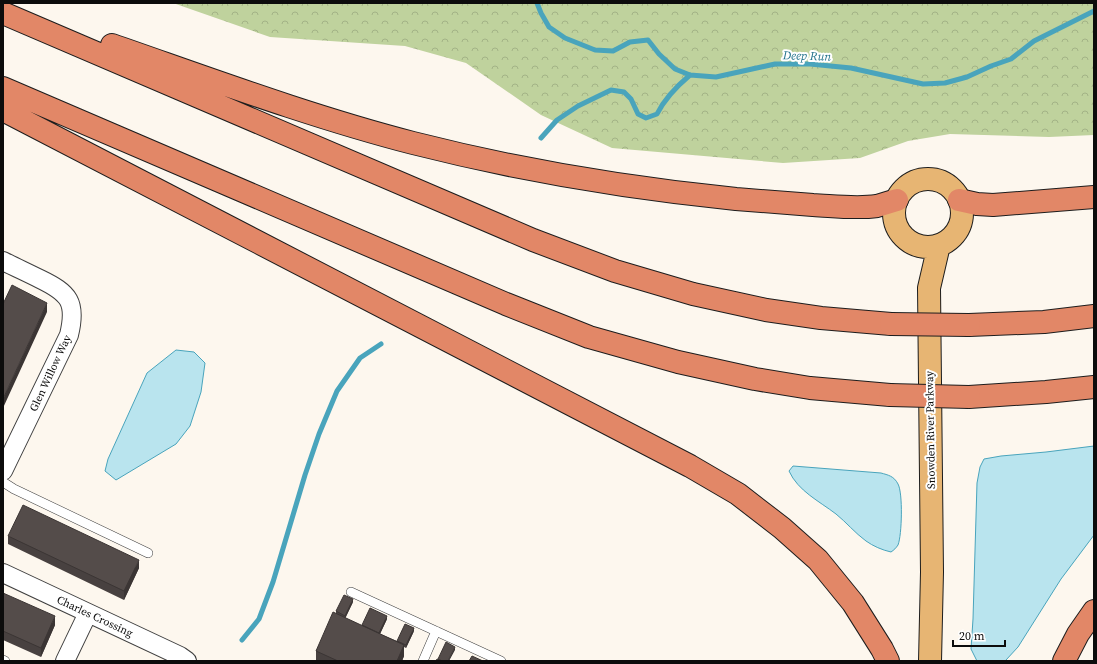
<svg xmlns="http://www.w3.org/2000/svg" width="1097" height="664" viewBox="0 0 1097 664" font-family="'Source Serif 4',serif">
<style>
.forest{fill:url(#forest-crowns)}
.water{fill:#b9e4ee;stroke:#49a4bc}
.lines{fill:none;stroke-linecap:round;stroke-linejoin:round}
.stream{stroke:#49a4bc;stroke-width:5}
.service-casing{stroke:#3f3f3f;stroke-width:10}
.minor-casing{stroke:#3f3f3f;stroke-width:20}
.primary-casing{stroke:#1d1d1d;stroke-width:24}
.motorway-casing{stroke:#1d1d1d;stroke-width:24}
.service{stroke:#fff;stroke-width:9}
.minor{stroke:#fff;stroke-width:18}
.primary{stroke:#e7b573;stroke-width:22}
.motorway{stroke:#e28767;stroke-width:22}
.motorway-bridge-casing{stroke:#1d1d1d;stroke-width:24;stroke-linecap:butt}
.motorway-bridge{stroke:#e28767;stroke-width:22}
.wall{fill:#484140}
.shaded-wall{fill:#3b3534}
.building{fill:#544c4a;stroke:#3b3534}
.labels{text-anchor:middle;stroke-width:4;stroke-linejoin:round;paint-order:stroke}
.street-label{font-size:11px;fill:#0c0c0c;stroke:#fff}
.water-label{font-size:12px;font-style:italic;fill:#26758e;stroke:#fff}
</style>
<defs>
<pattern id="forest-crowns" width="20" height="18" patternUnits="userSpaceOnUse"><rect width="20" height="18" fill="#bfd29d"/><path d="M2 6a3 3 0 1 1 6 0M12 15a3 3 0 1 1 6 0" fill="none" stroke="#a3b386"/></pattern>
</defs>
<rect width="100%" height="100%" fill="#fdf7ee"/>
<path class="forest" d="M 173,3 L 1094,3 L 1094,135 L 1049,137 L 950,134 L 908,141 L 860,158 L 783,163 L 612,148 L 541,115 L 466,63 L 405,46 L 270,37 Z"/>
<path class="water" d="M 176,350 L 194,352 L 205,363 L 201,392 L 190,426 L 176,444 L 116,480 L 105,471 L 108,459 L 147,373 Z
M 1094,446 L 1094,535 L 1061,579 L 1018,647 L 1006,660 L 1005,661 L 977,661 L 971,649 L 973,619 L 977,483 L 980,467 L 984,459 L 1001,456 L 1046,452 Z
M 793,466 L 881,473 C 888,475 894,476 898,484 C 903,493 902,535 898,545 C 896,548 894,550 891,552 C 882,550 873,546 866,541 C 855,533 846,522 836,514 C 819,501 798,491 789,471 Z"/>
<g class="lines">
<path class="stream" d="M 537,3 L 541,13 L 549,27 L 565,38 L 595,50 L 613,51 L 630,42 L 648,40 L 659,54 L 675,69 L 690,75 L 716,77 L 775,64 L 810,64 L 851,68 L 923,84 L 945,83 L 967,77 L 991,66 L 1011,59 L 1034,41 L 1094,11
M 541,138 L 557,120 L 578,106 L 611,90 L 624,92 L 631,99 L 638,114 L 646,118 L 657,114 C 665,98 677,86 690,75
M 242,640 L 259,619 L 273,582 L 305,475 L 319,434 L 337,391 L 360,358 L 381,344"/>
<defs>
<path id="service" d="M 3,482 L 14,489 L 148,553
M 351,592 L 501,661
M 3,660 L 5,661
M 423,661 L 436,631"/>
<path id="minor" d="M 3,261 C 15,267 28,273 40,279 C 69,293 77,302 69,335 L 3,471
M 3,573 L 180,656 L 187,661
M 65,661 L 88,613"/>
<path id="primary" d="M894 213a34 34 0 1 1 68 0a34 34 0 1 1-68 0Z
M 930,661 L 932,572 L 929,288 L 939,245"/>
<path id="motorway" d="M 3,13 L 533,240 L 615,271 L 693,294 L 766,310 L 821,318 L 891,324
M 112,45 C 210,79 312,117 413,143 C 519,170 627,188 736,199 C 761,201 787,203 813,205 C 834,206 856,209 877,206 C 884,204 890,202 897,200
M 3,88 L 506,304 L 589,337 L 678,362 L 755,379 L 810,388 L 890,395
M 3,110 L 690,466 L 738,494 L 782,528 L 818,560 L 853,603 L 882,649 L 888,661
M 959,200 L 977,204 L 993,205 L 1094,197
M 969,325 L 1044,322 L 1094,316
M 969,397 L 1046,392 L 1094,387
M 1064,661 L 1078,634 L 1094,611"/>
</defs>
<use href="#service" class="service-casing"/>
<use href="#minor" class="minor-casing"/>
<use href="#primary" class="primary-casing"/>
<use href="#motorway" class="motorway-casing"/>
<use href="#service" class="service"/>
<use href="#minor" class="minor"/>
<use href="#primary" class="primary"/>
<use href="#motorway" class="motorway"/>
<defs>
<path id="motorway-bridge" d="M 891,324 L 969,325
M 890,395 L 969,397"/>
</defs>
<use href="#motorway-bridge" class="motorway-bridge-casing"/>
<use href="#motorway-bridge" class="motorway-bridge"/>
</g>
<path class="wall" d="M 8,536 L 139,568 L 124,600 L 8,544 Z
M 3,593 L 55,625 L 41,657 L 3,640 Z
M 353,602 L 345,618 L 362,626 L 362,625 L 387,619 L 380,634 L 397,641 L 414,631 L 406,648 L 404,647 L 404,656 L 402,661 L 316,661 L 316,651 L 336,614 L 336,611 Z"/>
<path class="shaded-wall" d="M 47,303 L 47,312 L 3,408 L 3,399 Z
M 139,560 L 139,568 L 124,600 L 124,591 Z
M 353,599 L 353,602 L 345,619 L 345,616 Z
M 55,616 L 55,625 L 41,657 L 41,648 Z
M 387,616 L 387,619 L 379,636 L 379,633 Z
M 414,628 L 414,631 L 406,648 L 406,645 Z
M 404,645 L 404,656 L 402,661 L 397,661 Z
M 455,647 L 455,650 L 449,661 L 448,661 Z"/>
<path class="building" d="M 12,285 L 47,303 L 3,399 L 3,304 Z
M 23,505 L 139,560 L 124,591 L 8,536 Z
M 3,593 L 55,616 L 41,648 L 3,631 Z
M 344,595 L 353,599 L 345,616 L 336,611 Z
M 370,608 L 387,616 L 379,633 L 362,625 Z
M 333,612 L 404,645 L 397,661 L 338,661 L 316,651 Z
M 405,624 L 414,628 L 406,645 L 397,641 Z
M 446,642 L 455,647 L 448,661 L 442,661 L 438,659 Z
M 472,656 L 483,661 L 469,661 Z
M 437,659 L 442,661 L 436,661 Z"/>
<g class="labels">
<g class="street-label">
<text transform="translate(50 373) rotate(-65)" y="4">Glen Willow Way</text>
<text transform="translate(930 430) rotate(-91)" y="4">Snowden River Parkway</text>
<text transform="translate(95 616) rotate(25)" y="4">Charles Crossing</text>
</g>
<g class="water-label">
<text transform="translate(807 56) rotate(2)" y="4">Deep Run</text>
</g>
</g>
<rect width="1097" height="664" fill="none" stroke="#0c0c0c" stroke-width="8"/>
<path d="M953 640v6h52v-6" fill="none" stroke="#0c0c0c" stroke-width="2"/>
<text x="959" y="640" font-size="12" fill="#0c0c0c" stroke="#ffffff" stroke-width="3" paint-order="stroke">20 m</text>
</svg>
